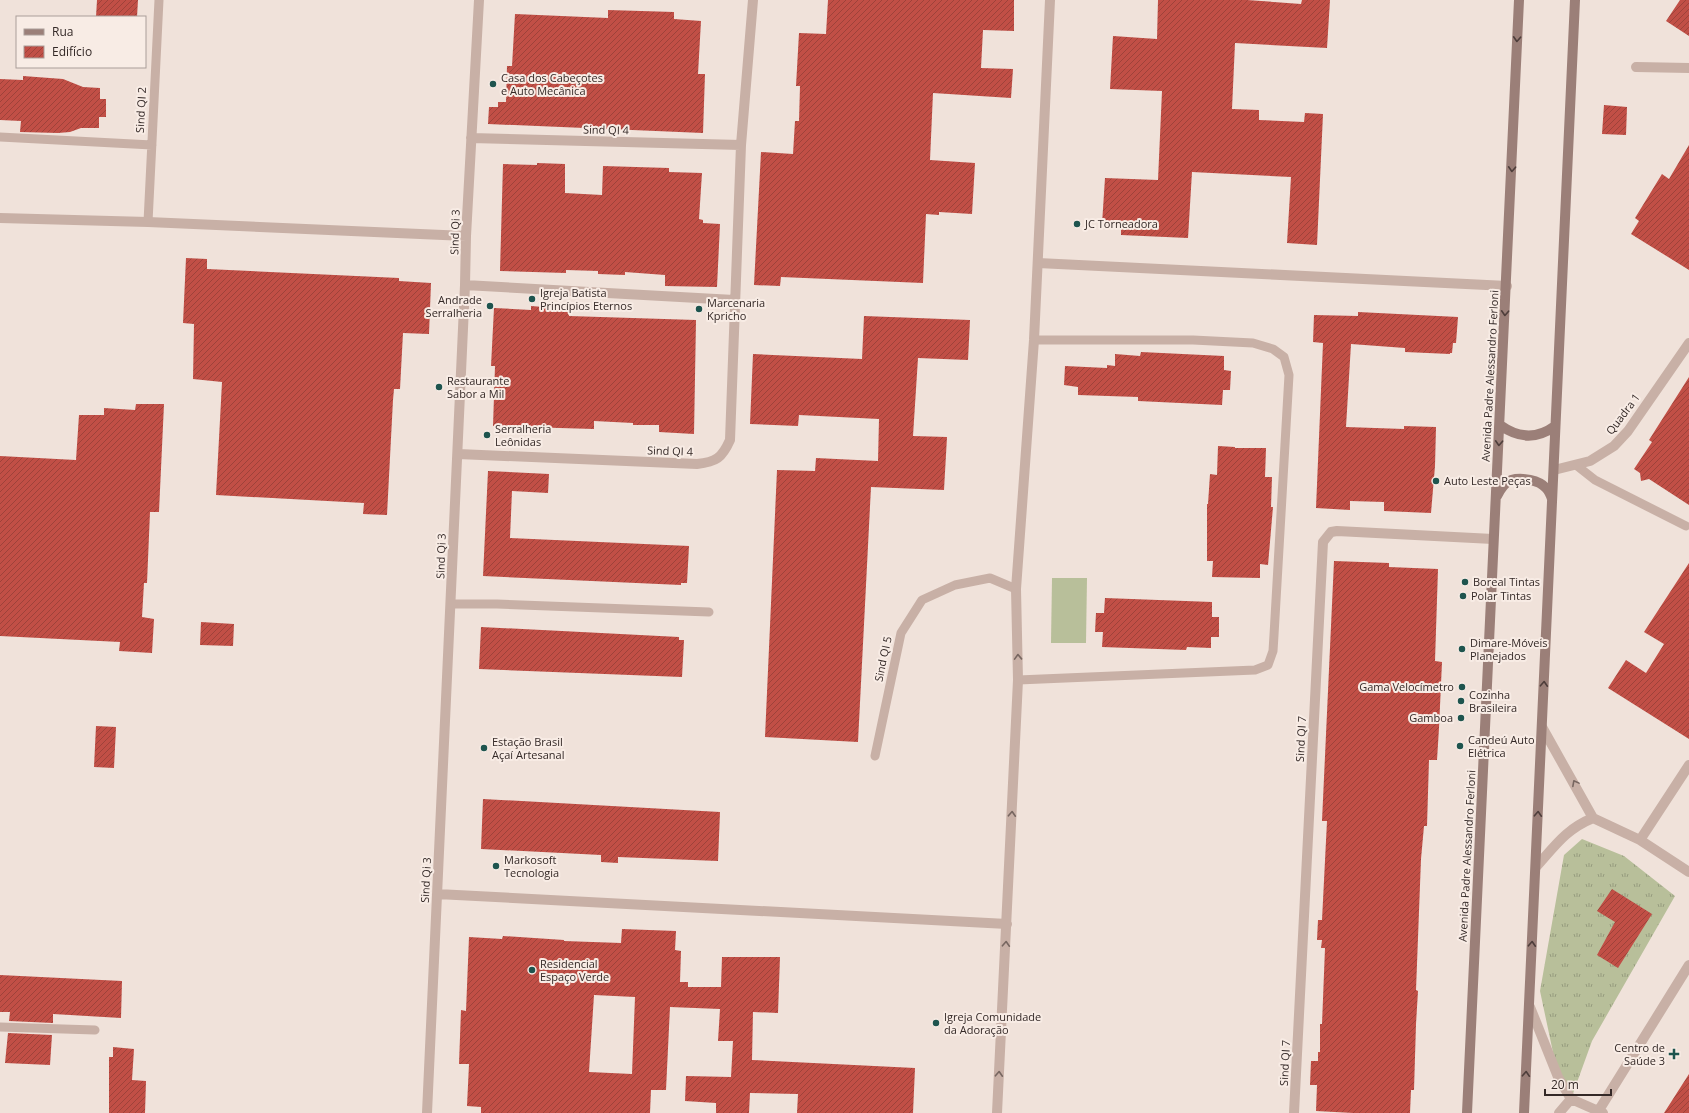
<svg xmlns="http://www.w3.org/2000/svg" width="1689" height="1113" viewBox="0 0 1689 1113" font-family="'Open Sans',sans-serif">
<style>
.grass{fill:url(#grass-tufts)}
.pitch{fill:#b8bf9a}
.building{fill:url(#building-hatch);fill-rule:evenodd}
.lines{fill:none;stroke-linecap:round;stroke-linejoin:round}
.service{stroke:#c8b0a6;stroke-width:9}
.minor{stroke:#c8b0a6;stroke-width:10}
.secondary{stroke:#9b7f78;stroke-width:10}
.oneway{stroke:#4e3e3b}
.oneway2{stroke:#776660}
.poi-dot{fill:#1e544e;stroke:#f8ece5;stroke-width:1.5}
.labels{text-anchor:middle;stroke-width:4;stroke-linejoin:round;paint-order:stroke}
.poi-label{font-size:11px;fill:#342927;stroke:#f8ece5;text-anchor:start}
.street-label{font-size:11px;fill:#342927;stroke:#f8ece5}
</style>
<defs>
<pattern id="grass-tufts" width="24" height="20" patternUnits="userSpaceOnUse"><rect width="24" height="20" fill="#b8bf9a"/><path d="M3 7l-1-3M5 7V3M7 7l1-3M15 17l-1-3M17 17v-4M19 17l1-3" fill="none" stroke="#969b7e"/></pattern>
<pattern id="building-hatch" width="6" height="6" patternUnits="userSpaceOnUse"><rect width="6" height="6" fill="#c14f46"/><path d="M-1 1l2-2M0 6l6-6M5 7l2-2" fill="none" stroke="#9e423a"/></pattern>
</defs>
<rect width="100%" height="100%" fill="#f0e2da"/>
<path class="grass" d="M 1582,839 L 1624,856 L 1675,896 L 1592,1041 L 1571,1099 L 1554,1057 L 1540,991 L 1564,855 Z"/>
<path class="pitch" d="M 1052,578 L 1087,578 L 1086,643 L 1051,643 Z"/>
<path class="building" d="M 97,0 L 138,0 L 137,17 L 96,17 Z
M 828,0 L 1014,0 L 1014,31 L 983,30 L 981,68 L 1013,69 L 1011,98 L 933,93 L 930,160 L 975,163 L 972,214 L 939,212 L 939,215 L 926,214 L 923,283 L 781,277 L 780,286 L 754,285 L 761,152 L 793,154 L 795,121 L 799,121 L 800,86 L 796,86 L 799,33 L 826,34 Z
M 1158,0 L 1247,0 L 1301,4 L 1302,0 L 1330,0 L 1327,48 L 1235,43 L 1232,109 L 1259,110 L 1259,120 L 1304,122 L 1305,113 L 1323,114 L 1317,245 L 1287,243 L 1291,177 L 1192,172 L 1188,238 L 1121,235 L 1121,225 L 1102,224 L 1105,178 L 1158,180 L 1162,91 L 1110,89 L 1113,36 L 1157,39 Z
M 1680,0 L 1689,0 L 1689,36 L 1666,21 Z
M 608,10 L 674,12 L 674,19 L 701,21 L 698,74 L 705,74 L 703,133 L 488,124 L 489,107 L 498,107 L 498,102 L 506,102 L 507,66 L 512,66 L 515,14 L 608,18 Z
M 23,76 L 63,79 L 83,87 L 100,88 L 100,99 L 106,99 L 106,117 L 99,117 L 99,128 L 81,128 L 70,132 L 58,133 L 20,132 L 21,121 L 0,120 L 0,79 L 23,80 Z
M 1604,105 L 1627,107 L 1626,135 L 1602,134 Z
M 1689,145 L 1689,270 L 1631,234 L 1639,221 L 1635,218 L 1662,174 L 1669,179 Z
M 537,163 L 565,164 L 565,193 L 602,195 L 603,166 L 669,168 L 669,172 L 702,173 L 699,219 L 703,220 L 703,223 L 720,224 L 717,287 L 665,286 L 665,275 L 625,272 L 625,275 L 598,274 L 598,271 L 566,270 L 566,273 L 500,271 L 503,164 L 537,165 Z
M 186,258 L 207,259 L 207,269 L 399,278 L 399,281 L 431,283 L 429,334 L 403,333 L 400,389 L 394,389 L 393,400 L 387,515 L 363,514 L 364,503 L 216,495 L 222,382 L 193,379 L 194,324 L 183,323 Z
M 531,306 L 569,309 L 569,316 L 696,320 L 694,434 L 659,432 L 659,425 L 633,425 L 633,423 L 594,421 L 594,429 L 493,426 L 495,366 L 491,366 L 494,308 L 531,310 Z
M 1358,312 L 1458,317 L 1456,343 L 1453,343 L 1452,353 L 1450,353 L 1450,354 L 1405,352 L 1405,348 L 1351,344 L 1346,427 L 1404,429 L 1404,426 L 1436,427 L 1435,466 L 1431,513 L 1384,511 L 1384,502 L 1350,501 L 1350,510 L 1316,508 L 1323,343 L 1313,342 L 1314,315 L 1358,316 Z
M 864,316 L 970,320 L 968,360 L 918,358 L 913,436 L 947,437 L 944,490 L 871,487 L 858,742 L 765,737 L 777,470 L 815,471 L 816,458 L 878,461 L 879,419 L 799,415 L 798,426 L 750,424 L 753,354 L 862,359 Z
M 1141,352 L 1224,356 L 1224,370 L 1231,371 L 1230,390 L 1223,390 L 1222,405 L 1138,401 L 1138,397 L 1078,395 L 1078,387 L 1064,385 L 1065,366 L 1107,368 L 1107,365 L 1115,366 L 1115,354 L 1140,356 Z
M 1689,377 L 1689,505 L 1649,479 L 1641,481 L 1640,473 L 1634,469 L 1652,442 L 1649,440 Z
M 136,404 L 164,404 L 159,512 L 150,512 L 147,583 L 144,583 L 142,617 L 154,619 L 152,653 L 119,651 L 120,642 L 0,636 L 0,456 L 76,460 L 79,415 L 104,415 L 104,408 L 135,410 Z
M 1218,446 L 1235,447 L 1235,448 L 1266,448 L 1265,477 L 1272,477 L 1271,507 L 1273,507 L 1268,565 L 1260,564 L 1260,578 L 1212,577 L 1213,561 L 1207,561 L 1207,504 L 1208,504 L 1210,474 L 1217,475 Z
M 488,471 L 549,474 L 548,493 L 512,491 L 510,538 L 689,546 L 687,583 L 681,583 L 681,585 L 483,576 Z
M 1334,561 L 1389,563 L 1389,567 L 1438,569 L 1435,661 L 1442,662 L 1439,728 L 1437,760 L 1429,760 L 1427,826 L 1424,826 L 1421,859 L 1416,990 L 1418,991 L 1416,1024 L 1414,1090 L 1411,1090 L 1410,1113 L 1353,1113 L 1316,1111 L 1317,1085 L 1310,1085 L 1311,1061 L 1318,1061 L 1318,1052 L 1320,1052 L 1320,1024 L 1322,1024 L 1325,948 L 1321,948 L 1322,940 L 1317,940 L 1318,920 L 1322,920 L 1327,821 L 1322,821 Z
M 1689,563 L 1689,739 L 1608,688 L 1626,660 L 1646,673 L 1664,644 L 1644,632 Z
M 1105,598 L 1212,602 L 1212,617 L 1219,617 L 1219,637 L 1211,637 L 1211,648 L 1187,647 L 1186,650 L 1102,647 L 1103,632 L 1095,632 L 1096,613 L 1104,613 Z
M 201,622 L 234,624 L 233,646 L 200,645 Z
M 481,627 L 679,637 L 679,640 L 684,640 L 682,677 L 479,669 Z
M 96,726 L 116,727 L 114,768 L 94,767 Z
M 483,799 L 720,812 L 718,861 L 618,857 L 618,863 L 601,862 L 601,855 L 481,849 Z
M 1612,889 L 1652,914 L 1618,968 L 1597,955 L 1615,922 L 1597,911 Z
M 622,929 L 676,931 L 675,950 L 681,951 L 680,982 L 688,982 L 688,987 L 721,987 L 722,957 L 780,957 L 778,1013 L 753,1012 L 752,1060 L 915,1068 L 913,1113 L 797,1113 L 798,1094 L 750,1093 L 749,1113 L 716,1113 L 716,1103 L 685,1101 L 686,1076 L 731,1077 L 733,1041 L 718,1041 L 720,1009 L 670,1007 L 666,1090 L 651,1090 L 650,1113 L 481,1113 L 481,1107 L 467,1106 L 469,1064 L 459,1064 L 461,1010 L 466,1011 L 469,937 L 502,939 L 503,936 L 564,940 L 564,941 L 621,943 ZM 594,995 L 635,997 L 632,1074 L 589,1072 Z
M 0,975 L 122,981 L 121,1018 L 53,1014 L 53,1023 L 9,1021 L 10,1012 L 0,1012 Z
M 8,1033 L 52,1035 L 50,1065 L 5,1063 Z
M 113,1047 L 134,1049 L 132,1080 L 146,1081 L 145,1113 L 109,1113 L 109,1057 L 113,1057 Z
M 1689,1074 L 1689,1113 L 1664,1113 Z"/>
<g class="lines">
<path class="service" d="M 0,137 L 152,145
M 148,222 L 159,0
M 1576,465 L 1595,480 L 1686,526
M 451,604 L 497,604 L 709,612
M 1018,680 L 1255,670 L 1268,665 L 1273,651 L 1274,635 L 1289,375 L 1284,357 L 1273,349 L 1253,343 L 1193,340 L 1034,340
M 875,756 L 901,633 L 922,600 L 955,585 L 990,578 L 1016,589
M 0,1027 L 95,1030"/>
<path class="minor" d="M 1636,67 L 1689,68
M 471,138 L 741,145
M 0,218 L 148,222 L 466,236
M 1038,263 L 1507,286
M 465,285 L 734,300
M 458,454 L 697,464 C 716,462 722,458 730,440 L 741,145 L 753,0
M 1554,470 L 1590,461 L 1614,446 L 1628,431 L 1689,343
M 1542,727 L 1593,818 L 1640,840 L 1689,872
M 1640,840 L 1689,765
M 1536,867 C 1555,846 1566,829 1593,818
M 437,894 L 1007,924
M 1530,1007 L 1558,1077 L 1571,1099
M 1571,1099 L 1603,1113
M 1599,1110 L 1689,965
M 427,1113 L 465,285 L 466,236 L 479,0
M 997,1113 L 1018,680 L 1016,589 L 1034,340 L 1050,0
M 1294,1113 L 1323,542 L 1331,532 L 1337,531 L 1493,539
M 1559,1113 L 1571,1099"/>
<path class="secondary" d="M 1500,425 C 1518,438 1536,440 1555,426
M 1497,496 C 1500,490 1504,483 1511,480 C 1522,477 1539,480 1546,488 C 1549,491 1551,496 1552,499
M 1467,1113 L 1519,0
M 1524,1113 L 1575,0"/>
</g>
<defs><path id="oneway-chevron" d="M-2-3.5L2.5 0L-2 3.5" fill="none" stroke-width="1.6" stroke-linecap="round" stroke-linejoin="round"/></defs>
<g class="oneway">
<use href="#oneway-chevron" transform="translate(1517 39) rotate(93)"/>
<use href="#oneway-chevron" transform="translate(1512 169) rotate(93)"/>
<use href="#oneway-chevron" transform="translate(1505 313) rotate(93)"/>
<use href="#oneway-chevron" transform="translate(1499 443) rotate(93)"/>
<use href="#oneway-chevron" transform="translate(1544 684) rotate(-87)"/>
<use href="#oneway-chevron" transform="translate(1538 814) rotate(-87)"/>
<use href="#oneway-chevron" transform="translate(1532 944) rotate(-87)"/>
<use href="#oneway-chevron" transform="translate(1526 1074) rotate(-87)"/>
</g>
<g class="oneway2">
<use href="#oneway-chevron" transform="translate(1018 657) rotate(-92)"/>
<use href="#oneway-chevron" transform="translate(1575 783) rotate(-118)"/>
<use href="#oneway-chevron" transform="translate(1012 814) rotate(-87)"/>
<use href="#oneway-chevron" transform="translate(1006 944) rotate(-87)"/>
<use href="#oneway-chevron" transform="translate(999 1074) rotate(-87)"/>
</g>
<g class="poi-dot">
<circle cx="493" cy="84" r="4"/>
<circle cx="1077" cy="224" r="4"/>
<circle cx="532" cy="299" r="4"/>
<circle cx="490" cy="306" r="4"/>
<circle cx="699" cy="309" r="4"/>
<circle cx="439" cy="387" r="4"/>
<circle cx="487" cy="435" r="4"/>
<circle cx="1436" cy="481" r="4"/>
<circle cx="1465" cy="582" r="4"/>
<circle cx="1463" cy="596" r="4"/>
<circle cx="1462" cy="649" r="4"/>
<circle cx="1462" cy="687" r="4"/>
<circle cx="1461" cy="701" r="4"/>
<circle cx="1461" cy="718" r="4"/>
<circle cx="1460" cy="746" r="4"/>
<circle cx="484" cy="748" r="4"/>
<circle cx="496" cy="866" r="4"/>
<circle cx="532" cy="970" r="4"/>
<circle cx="936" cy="1023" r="4"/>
<path d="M1672 1048h4v4h4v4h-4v4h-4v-4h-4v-4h4z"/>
</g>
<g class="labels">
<g class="poi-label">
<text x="501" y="82">Casa dos Cabeçotes<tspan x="501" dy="13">e Auto Mecânica</tspan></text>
<text x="1085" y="228">JC Torneadora</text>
<text x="540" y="297">Igreja Batista<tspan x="540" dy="13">Princípios Eternos</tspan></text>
<text x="482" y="304" text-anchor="end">Andrade<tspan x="482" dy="13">Serralheria</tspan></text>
<text x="707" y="307">Marcenaria<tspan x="707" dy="13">Kpricho</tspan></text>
<text x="447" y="385">Restaurante<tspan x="447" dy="13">Sabor a Mil</tspan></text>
<text x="495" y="433">Serralheria<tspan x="495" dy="13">Leônidas</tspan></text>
<text x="1444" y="485">Auto Leste Peças</text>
<text x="1473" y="586">Boreal Tintas</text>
<text x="1471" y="600">Polar Tintas</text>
<text x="1470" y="647">Dimare-Móveis<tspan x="1470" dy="13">Planejados</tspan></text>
<text x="1454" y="691" text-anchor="end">Gama Velocímetro</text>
<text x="1469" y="699">Cozinha<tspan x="1469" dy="13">Brasileira</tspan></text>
<text x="1453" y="722" text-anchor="end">Gamboa</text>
<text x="1468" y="744">Candeú Auto<tspan x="1468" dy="13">Elétrica</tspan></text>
<text x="492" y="746">Estação Brasil<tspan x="492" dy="13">Açaí Artesanal</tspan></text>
<text x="504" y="864">Markosoft<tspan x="504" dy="13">Tecnologia</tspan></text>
<text x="540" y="968">Residencial<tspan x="540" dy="13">Espaço Verde</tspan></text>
<text x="944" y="1021">Igreja Comunidade<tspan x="944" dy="13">da Adoração</tspan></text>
<text x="1665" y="1052" text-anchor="end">Centro de<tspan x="1665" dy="13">Saúde 3</tspan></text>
</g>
<g class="street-label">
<text transform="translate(141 110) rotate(-87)" y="4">Sind QI 2</text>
<text transform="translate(606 130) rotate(1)" y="4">Sind QI 4</text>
<text transform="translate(455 232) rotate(-88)" y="4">Sind Qi 3</text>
<text transform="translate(1490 376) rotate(-87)" y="4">Avenida Padre Alessandro Ferloni</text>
<text transform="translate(1623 414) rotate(-53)" y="4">Quadra 1</text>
<text transform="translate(670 451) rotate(2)" y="4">Sind QI 4</text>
<text transform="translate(441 556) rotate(-88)" y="4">Sind Qi 3</text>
<text transform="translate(883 659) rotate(-78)" y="4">Sind QI 5</text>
<text transform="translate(1301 739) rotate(-87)" y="4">Sind QI 7</text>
<text transform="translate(1467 856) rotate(-87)" y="4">Avenida Padre Alessandro Ferloni</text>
<text transform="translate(426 880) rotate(-87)" y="4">Sind Qi 3</text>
<text transform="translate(1285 1063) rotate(-87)" y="4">Sind QI 7</text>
</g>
</g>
<rect x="16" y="16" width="130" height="52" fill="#f8ece5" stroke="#aa9e99"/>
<rect x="24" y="29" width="20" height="6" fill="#9b7f78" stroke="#aa9e99"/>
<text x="52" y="36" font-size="12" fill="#342927">Rua</text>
<rect x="24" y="46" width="20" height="12" fill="url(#building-hatch)" stroke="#aa9e99"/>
<text x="52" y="56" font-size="12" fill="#342927">Edifício</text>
<path d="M1545 1089v6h66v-6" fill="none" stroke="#342927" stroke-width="2"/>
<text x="1551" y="1089" font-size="12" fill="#342927" stroke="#f8ece5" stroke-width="3" paint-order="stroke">20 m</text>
</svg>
